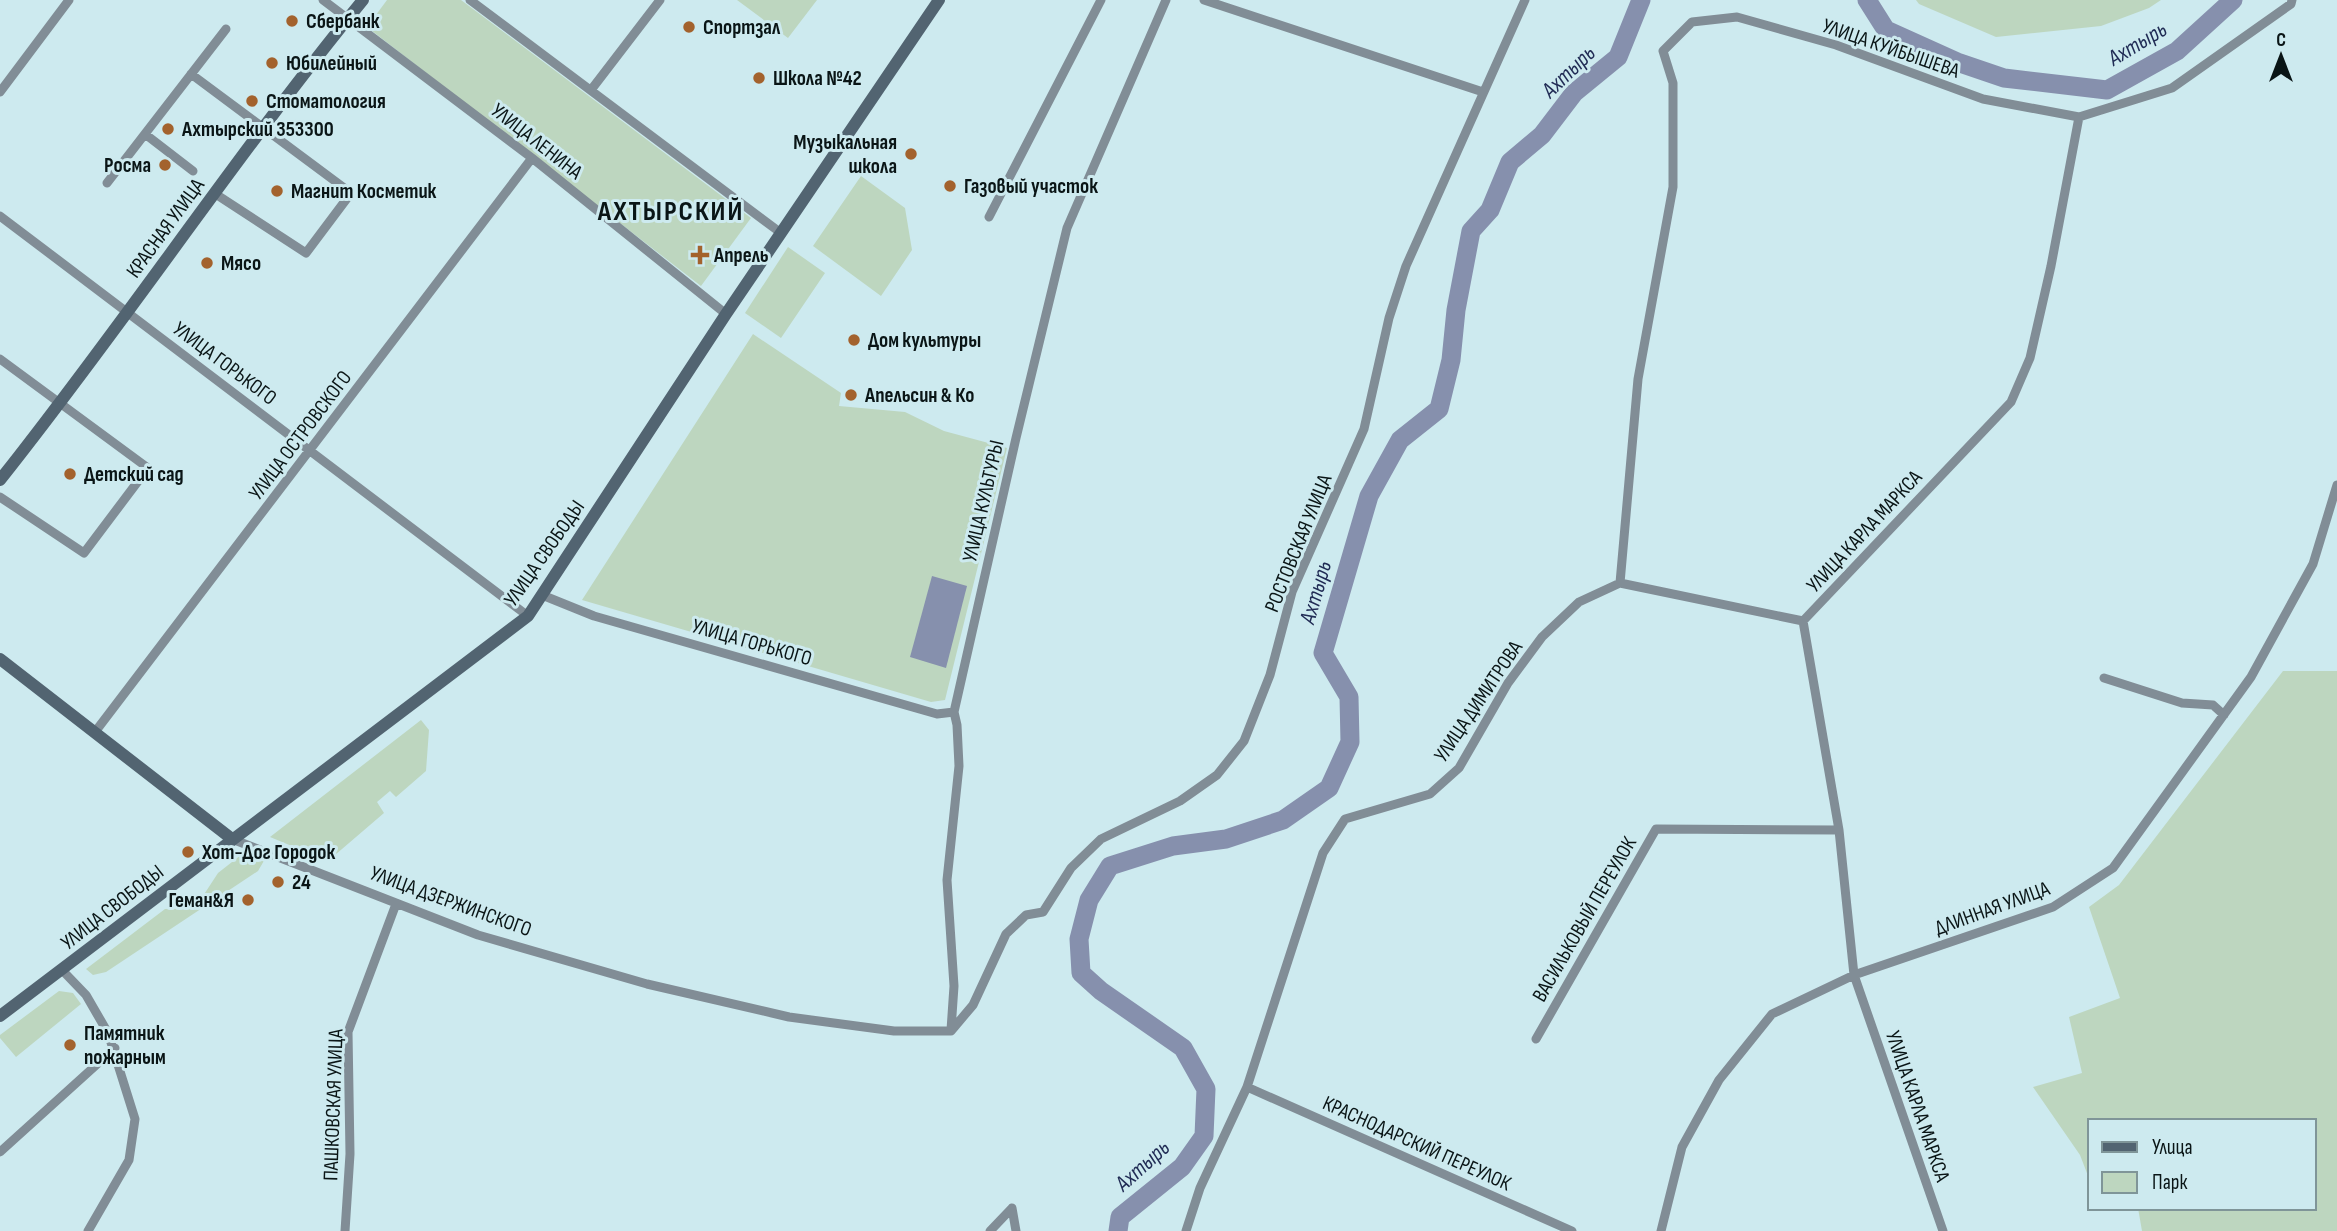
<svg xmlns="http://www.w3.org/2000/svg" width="2337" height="1231" viewBox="0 0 2337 1231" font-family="'Sofia Sans Condensed',sans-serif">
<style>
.green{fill:#bdd6bf}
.water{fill:#8690ad}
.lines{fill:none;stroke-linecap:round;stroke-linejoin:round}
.river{stroke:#8690ad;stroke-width:19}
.street{stroke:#818d96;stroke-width:9}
.secondary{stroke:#526471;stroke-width:12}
.poi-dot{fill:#a3622d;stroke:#cdeaef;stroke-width:2.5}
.labels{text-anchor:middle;stroke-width:6;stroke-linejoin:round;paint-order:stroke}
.poi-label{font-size:21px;font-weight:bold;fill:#0a1516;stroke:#cdeaef;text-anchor:start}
.street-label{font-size:21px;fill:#0a1516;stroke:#cdeaef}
.water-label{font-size:23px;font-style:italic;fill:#212c55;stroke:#cdeaef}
.district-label{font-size:28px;font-weight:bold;letter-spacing:2px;fill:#0a1516;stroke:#cdeaef}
</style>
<rect width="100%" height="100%" fill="#cdeaef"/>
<path class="green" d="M 387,0 L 461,0 L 751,218 L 701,286 L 367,27 Z
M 737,0 L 817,0 L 788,38 Z
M 1916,0 L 2161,0 L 2149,8 L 2101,26 L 1996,37 L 1919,4 Z
M 861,176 L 905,208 L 912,250 L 881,296 L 813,246 Z
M 788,247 L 825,273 L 781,338 L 745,313 Z
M 753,334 L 841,393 L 839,406 L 905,412 L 944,431 L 1007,448 L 945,700 L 931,702 L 582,600 Z
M 2283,671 L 2337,671 L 2337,1231 L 2142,1231 L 2138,1208 L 2314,1208 L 2314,1121 L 2090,1121 L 2090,1181 L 2080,1155 L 2033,1087 L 2082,1073 L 2069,1017 L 2120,998 L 2089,907 L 2119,885 Z
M 421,720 L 429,730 L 426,771 L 396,797 L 390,791 L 377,802 L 384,813 L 328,861 L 270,837 Z
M 246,851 L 265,859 L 258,871 L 106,972 L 93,975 L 86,969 L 165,909 L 185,908 L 201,899 L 218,873 Z
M 59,991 L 73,993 L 81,1004 L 16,1057 L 0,1038 L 0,1035 Z"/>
<path class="water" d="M 932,576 L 967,586 L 946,668 L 910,657 Z"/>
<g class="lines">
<path class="river" d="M 1867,0 L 1886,30 L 1957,62 L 2004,78 L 2107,90 L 2177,51 L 2233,0
M 1118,1231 L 1120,1217 L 1182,1167 L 1204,1136 L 1206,1089 L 1183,1048 L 1101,991 L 1081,973 L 1079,939 L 1089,900 L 1110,866 L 1173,846 L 1226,839 L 1283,820 L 1329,788 L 1350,742 L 1349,697 L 1323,653 L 1369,496 L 1400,440 L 1439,409 L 1451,360 L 1456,310 L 1471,231 L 1490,210 L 1510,162 L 1542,135 L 1574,93 L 1618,57 L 1641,0"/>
<path class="street" d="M 323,0 L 532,158 L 726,314
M 470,0 L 781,233
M 1204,0 L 1483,92
M 191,74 L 351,193 L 306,253 L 214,193
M 591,90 L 660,0
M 0,92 L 69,0
M 145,134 L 193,171
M 107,183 L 226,29
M 0,216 L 528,616
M 989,217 L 1101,0
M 0,359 L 148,468 L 84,553 L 0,497
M 1620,583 L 1803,621
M 542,595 L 594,616 L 937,714 L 954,712
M 2104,678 L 2182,703 L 2213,705 L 2224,715
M 95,732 L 532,158
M 232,839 L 478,935 L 647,984 L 789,1017 L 894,1031 L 951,1031
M 62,970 L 86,995 L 108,1033 L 135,1119 L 129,1160 L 88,1231
M 951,1030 L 954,986 L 947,880 L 959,766 L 957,725 L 954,712 L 1016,438 L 1067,228 L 1166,0
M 951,1031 L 973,1005 L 1006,934 L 1026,915 L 1043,912 L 1071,868 L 1101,839 L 1180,801 L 1217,775 L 1244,741 L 1270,675 L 1292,592 L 1364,429 L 1389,318 L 1406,266 L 1525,0
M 1536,1039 L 1656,829 L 1839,830
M 1247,1087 L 1572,1231
M 0,1152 L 115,1048
M 1012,1208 L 1016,1231
M 345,1231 L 350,1154 L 348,1032 L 396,904
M 990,1231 L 1012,1208
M 1186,1231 L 1200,1188 L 1247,1087 L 1323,853 L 1345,819 L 1430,794 L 1459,768 L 1508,683 L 1542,637 L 1579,602 L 1620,583 L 1638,379 L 1673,187 L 1673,83 L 1663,51 L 1692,22 L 1737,17 L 1836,45 L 1983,99 L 2079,117
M 1661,1231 L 1682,1147 L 1719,1080 L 1772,1014 L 1854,975 L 2053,907 L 2113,868 L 2251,677 L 2313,564 L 2337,485
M 1943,1231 L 1854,975 L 1839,830 L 1803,621 L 2011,402 L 2030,358 L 2051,266 L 2079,117 L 2172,88 L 2291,4 L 2292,0"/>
<path class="secondary" d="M 0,480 C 125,323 236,155 363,0
M 0,659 L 232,839
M 0,1016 L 528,616 L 726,314 L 939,0"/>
</g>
<g class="poi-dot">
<circle cx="292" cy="21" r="7"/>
<circle cx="689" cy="27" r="7"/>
<circle cx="272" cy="63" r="7"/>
<circle cx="759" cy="78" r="7"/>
<circle cx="252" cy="101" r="7"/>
<circle cx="168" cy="129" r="7"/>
<circle cx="911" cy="154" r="7"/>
<circle cx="165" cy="165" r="7"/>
<circle cx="950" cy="186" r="7"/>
<circle cx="277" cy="191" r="7"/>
<path d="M696.5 244.5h7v7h7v7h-7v7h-7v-7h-7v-7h7z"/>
<circle cx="207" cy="263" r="7"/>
<circle cx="854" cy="340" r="7"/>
<circle cx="851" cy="395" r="7"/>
<circle cx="70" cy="474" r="7"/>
<circle cx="188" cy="852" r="7"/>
<circle cx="278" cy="882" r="7"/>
<circle cx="248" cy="900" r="7"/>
<circle cx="70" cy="1045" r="7"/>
</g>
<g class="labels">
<g class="poi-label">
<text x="306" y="28">Сбербанк</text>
<text x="703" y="34">Спортзал</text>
<text x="286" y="70">Юбилейный</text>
<text x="773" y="85">Школа №42</text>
<text x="266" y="108">Стоматология</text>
<text x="182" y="136">Ахтырский 353300</text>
<text x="897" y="149" text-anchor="end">Музыкальная<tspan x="897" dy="24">школа</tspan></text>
<text x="151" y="172" text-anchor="end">Росма</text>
<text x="964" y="193">Газовый участок</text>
<text x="291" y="198">Магнит Косметик</text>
<text x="714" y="262">Апрель</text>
<text x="221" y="270">Мясо</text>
<text x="868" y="347">Дом культуры</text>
<text x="865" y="402">Апельсин &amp; Ко</text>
<text x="84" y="481">Детский сад</text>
<text x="202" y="859">Хот-Дог Городок</text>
<text x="292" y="889">24</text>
<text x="234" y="907" text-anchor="end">Геман&amp;Я</text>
<text x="84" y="1040">Памятник<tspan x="84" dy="24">пожарным</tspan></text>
</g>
<g class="street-label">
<text transform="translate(1891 48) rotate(19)" y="7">УЛИЦА КУЙБЫШЕВА</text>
<text transform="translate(537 141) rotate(38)" y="7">УЛИЦА ЛЕНИНА</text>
<text transform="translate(165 228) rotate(-54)" y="7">КРАСНАЯ УЛИЦА</text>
<text transform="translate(225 363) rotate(37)" y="7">УЛИЦА ГОРЬКОГО</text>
<text transform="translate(300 435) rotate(-53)" y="7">УЛИЦА ОСТРОВСКОГО</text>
<text transform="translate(983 501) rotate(-77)" y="7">УЛИЦА КУЛЬТУРЫ</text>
<text transform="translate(1864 531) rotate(-47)" y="7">УЛИЦА КАРЛА МАРКСА</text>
<text transform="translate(1298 543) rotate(-68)" y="7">РОСТОВСКАЯ УЛИЦА</text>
<text transform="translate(544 553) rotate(-55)" y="7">УЛИЦА СВОБОДЫ</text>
<text transform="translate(752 642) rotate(16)" y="7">УЛИЦА ГОРЬКОГО</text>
<text transform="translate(1478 701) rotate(-56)" y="7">УЛИЦА ДИМИТРОВА</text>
<text transform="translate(451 901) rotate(20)" y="7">УЛИЦА ДЗЕРЖИНСКОГО</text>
<text transform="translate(112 907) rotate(-38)" y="7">УЛИЦА СВОБОДЫ</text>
<text transform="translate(1992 908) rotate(-20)" y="7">ДЛИННАЯ УЛИЦА</text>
<text transform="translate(1584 919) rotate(-60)" y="7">ВАСИЛЬКОВЫЙ ПЕРЕУЛОК</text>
<text transform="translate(333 1105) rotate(-88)" y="7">ПАШКОВСКАЯ УЛИЦА</text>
<text transform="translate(1918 1106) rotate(71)" y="7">УЛИЦА КАРЛА МАРКСА</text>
<text transform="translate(1417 1143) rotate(24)" y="7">КРАСНОДАРСКИЙ ПЕРЕУЛОК</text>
</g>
<g class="water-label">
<text transform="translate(2137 43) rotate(-31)" y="8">Ахтырь</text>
<text transform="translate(1568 71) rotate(-44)" y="8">Ахтырь</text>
<text transform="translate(1315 592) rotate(-74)" y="8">Ахтырь</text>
<text transform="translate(1142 1165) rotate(-42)" y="8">Ахтырь</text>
</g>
<g class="district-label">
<text x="671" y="220">АХТЫРСКИЙ</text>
</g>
</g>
<rect x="2088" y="1119" width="228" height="91" fill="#cdeaef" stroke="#7f9598" stroke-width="2"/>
<rect x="2102" y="1142" width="35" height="10" fill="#526471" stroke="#7f9598" stroke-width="2"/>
<text x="2152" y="1154" font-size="21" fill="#0a1516">Улица</text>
<rect x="2102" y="1172" width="35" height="21" fill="#bdd6bf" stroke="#7f9598" stroke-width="2"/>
<text x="2152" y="1189" font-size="21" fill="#0a1516">Парк</text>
<g transform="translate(2281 56)" stroke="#cdeaef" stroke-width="5" paint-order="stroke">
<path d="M0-5L12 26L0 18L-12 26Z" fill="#0a1516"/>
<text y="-10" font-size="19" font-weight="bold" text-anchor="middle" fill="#0a1516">С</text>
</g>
</svg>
